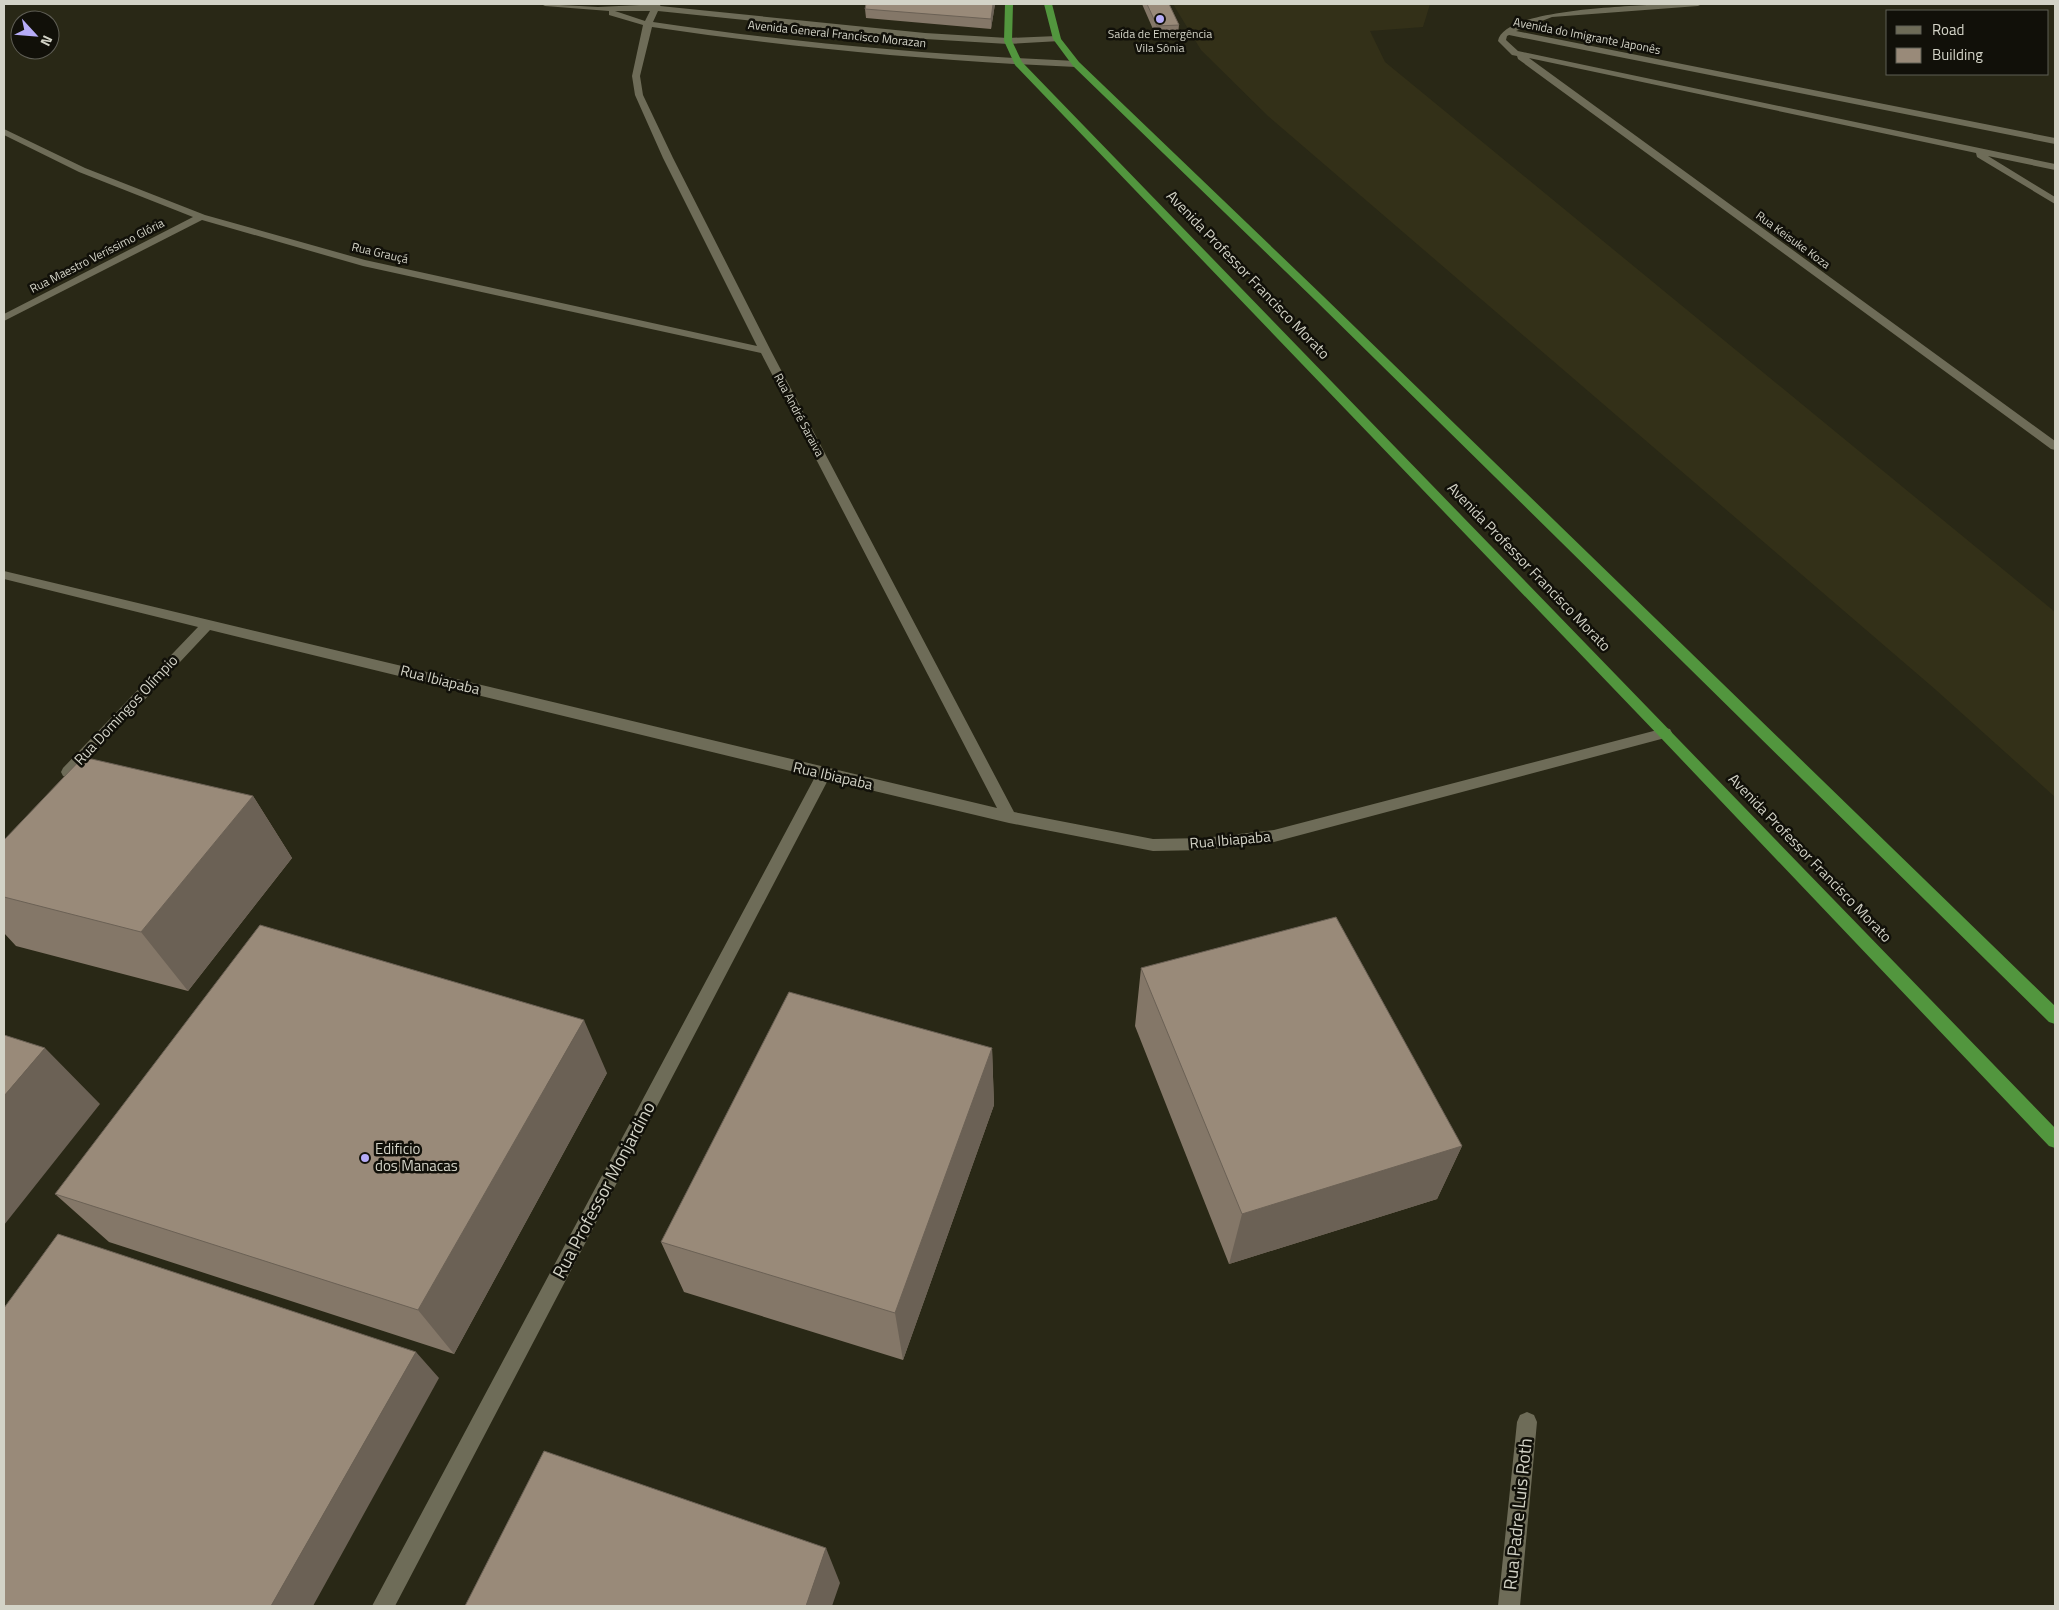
<svg xmlns="http://www.w3.org/2000/svg" width="2059" height="1610" viewBox="0 0 2059 1610" font-family="'Titillium Web',sans-serif">
<style>
.built{fill:#333018}
.lines{fill:none;stroke-linecap:round;stroke-linejoin:round}
.minor{fill:#6e6c58;fill-rule:evenodd}
.highway{fill:#52963e;fill-rule:evenodd}
.wall{fill:#847768}
.shaded-wall{fill:#6b6155}
.building{fill:#998a79;stroke:#6b6155}
.poi-dot{fill:#b6acf8;stroke:#111009;stroke-width:2}
.labels{text-anchor:middle;stroke-width:5;stroke-linejoin:round;paint-order:stroke}
.far-street-label{font-size:12px;fill:#d3d3c7;stroke:#111009}
.far-poi-label{font-size:12px;fill:#d3d3c7;stroke:#111009}
.street-label{font-size:15px;fill:#d3d3c7;stroke:#111009}
.poi-label{font-size:15px;fill:#d3d3c7;stroke:#111009;text-anchor:start}
.near-street-label{font-size:18px;fill:#d3d3c7;stroke:#111009}
</style>
<rect width="100%" height="100%" fill="#292816"/>
<path class="built" d="M 1173,4 L 1430,4 L 1423,27 L 1370,31 L 1385,62 L 2055,612 L 2055,797 L 1936,690 L 1268,116 L 1201,50 Z"/>
<g class="lines">
<path class="minor" d="M 541,4 L 598,7 L 661,4 L 660,6 L 925,33 L 1008,38 L 1057,36 L 1061,39 L 1060,41 L 1008,44 L 925,39 L 658,11 L 653,22 C 793,43 935,55 1076,61 L 1080,64 L 1076,67 C 934,61 792,48 652,27 L 640,76 L 643,95 L 673,158 L 771,351 L 1014,812 L 1153,839 L 1204,838 L 1274,830 L 1665,728 L 1670,729 L 1672,733 L 1670,737 L 1665,738 L 1274,842 L 1204,850 L 1153,851 L 1009,823 L 828,780 L 395,1606 L 372,1606 L 815,777 L 210,630 L 73,776 L 68,778 L 63,776 L 61,772 L 63,768 L 198,627 L 4,579 L 4,571 L 997,808 L 761,353 L 363,266 L 202,220 L 4,321 L 4,314 L 193,217 L 79,172 L 4,135 L 4,129 L 85,168 L 205,215 L 365,260 L 757,346 L 663,158 L 635,95 L 632,76 L 643,25 L 609,15 L 609,11 L 545,6 ZM 615,11 L 650,11 L 645,21 Z
M 1669,4 L 1702,4 L 1698,6 L 1552,17 L 1516,31 L 2055,138 L 2055,144 L 1509,35 L 1507,36 L 1506,40 L 1518,51 L 2055,164 L 2055,170 L 1988,156 L 2055,197 L 2055,204 L 1977,157 L 1976,153 L 1529,58 L 2055,441 L 2055,450 L 2051,449 L 1518,59 L 1517,56 L 1512,55 L 1498,41 C 1503,8 1639,6 1669,4 Z
M 1527,1412 L 1534,1415 L 1537,1422 L 1520,1606 L 1498,1606 L 1517,1422 L 1520,1415 Z"/>
<path class="highway" d="M 1005,4 L 1013,4 L 1012,41 L 1022,62 L 2055,1128 L 2055,1148 L 2049,1146 L 1660,737 L 1015,65 L 1004,41 Z
M 1044,4 L 1052,4 L 1061,39 L 1079,62 L 1323,296 L 2055,1006 L 2055,1024 L 2049,1022 L 1315,300 L 1073,66 L 1053,39 Z"/>
</g>
<path class="wall" d="M 995,4 L 991,29 L 866,18 L 865,9 Z
M 1142,4 L 1169,4 L 1179,25 L 1178,34 L 1156,36 Z
M 253,796 L 292,858 L 188,991 L 16,946 L 4,933 L 4,840 Z
M 1141,968 L 1462,1146 L 1437,1199 L 1229,1264 L 1135,1026 Z
M 992,1048 L 994,1105 L 903,1360 L 684,1292 L 661,1242 Z
M 607,1073 L 454,1354 L 109,1242 L 55,1194 Z"/>
<path class="shaded-wall" d="M 993,4 L 995,4 L 991,29 L 991,19 Z
M 253,796 L 292,858 L 188,991 L 141,932 Z
M 584,1020 L 607,1073 L 454,1354 L 418,1310 Z
M 45,1048 L 100,1104 L 4,1225 L 4,1096 Z
M 992,1048 L 994,1105 L 903,1360 L 895,1313 Z
M 1462,1146 L 1437,1199 L 1229,1264 L 1242,1214 Z
M 416,1352 L 439,1378 L 313,1606 L 271,1606 Z
M 826,1548 L 840,1583 L 832,1606 L 806,1606 Z"/>
<path class="building" d="M 866,4 L 993,4 L 991,19 L 865,9 Z
M 1147,4 L 1169,4 L 1179,25 L 1157,26 Z
M 83,757 L 253,796 L 141,932 L 4,897 L 4,840 Z
M 1336,917 L 1462,1146 L 1242,1214 L 1141,968 Z
M 260,925 L 584,1020 L 418,1310 L 55,1194 Z
M 789,992 L 992,1048 L 895,1313 L 661,1242 Z
M 4,1035 L 45,1048 L 4,1096 Z
M 58,1234 L 416,1352 L 271,1606 L 4,1606 L 4,1308 Z
M 544,1451 L 826,1548 L 806,1606 L 465,1606 Z"/>
<g class="poi-dot">
<circle cx="1160" cy="19" r="5"/>
<circle cx="365" cy="1158" r="5"/>
</g>
<g class="labels">
<g class="far-street-label">
<text transform="translate(837 34) rotate(6)" y="4">Avenida General Francisco Morazan</text>
<text transform="translate(1587 36) rotate(11)" y="4">Avenida do Imigrante Japonês</text>
<text transform="translate(1793 240) rotate(36)" y="4">Rua Keisuke Koza</text>
<text transform="translate(380 253) rotate(13)" y="4">Rua Grauçá</text>
<text transform="translate(97 256) rotate(-27)" y="4">Rua Maestro Veríssimo Glória</text>
<text transform="translate(799 415) rotate(62)" y="4">Rua André Saraiva</text>
</g>
<g class="far-poi-label">
<text x="1160" y="38">Saída de Emergência<tspan x="1160" dy="14">Vila Sônia</tspan></text>
</g>
<g class="street-label">
<text transform="translate(1248 275) rotate(46)" y="5">Avenida Professor Francisco Morato</text>
<text transform="translate(1529 567) rotate(46)" y="5">Avenida Professor Francisco Morato</text>
<text transform="translate(440 680) rotate(14)" y="5">Rua Ibiapaba</text>
<text transform="translate(126 710) rotate(-47)" y="5">Rua Domingos Olímpio</text>
<text transform="translate(833 776) rotate(13)" y="5">Rua Ibiapaba</text>
<text transform="translate(1230 840) rotate(-5)" y="5">Rua Ibiapaba</text>
<text transform="translate(1810 858) rotate(46)" y="5">Avenida Professor Francisco Morato</text>
</g>
<g class="poi-label">
<text x="375" y="1154">Edificio<tspan x="375" dy="17">dos Manacas</tspan></text>
</g>
<g class="near-street-label">
<text transform="translate(604 1190) rotate(-62)" y="6">Rua Professor Monjardino</text>
<text transform="translate(1518 1514) rotate(-84)" y="6">Rua Padre Luis Roth</text>
</g>
</g>
<rect width="2059" height="1610" fill="none" stroke="#d3d3c7" stroke-width="10"/>
<rect x="1886" y="10" width="162" height="65" fill="#111009" stroke="#5f5e55"/>
<rect x="1896" y="26" width="25" height="8" fill="#6e6c58" stroke="#5f5e55"/>
<text x="1932" y="35" font-size="15" fill="#d3d3c7">Road</text>
<rect x="1896" y="48" width="25" height="15" fill="#998a79" stroke="#5f5e55"/>
<text x="1932" y="60" font-size="15" fill="#d3d3c7">Building</text>
<g transform="translate(35 35) rotate(116)"><circle r="24" fill="#111009" stroke="#5f5e55"/>
<path d="M0-4L9 19L0 12L-9 19Z" fill="#b6acf8"/>
<text y="-8" font-size="14" font-weight="bold" text-anchor="middle" fill="#d3d3c7">N</text>
</g>
</svg>
